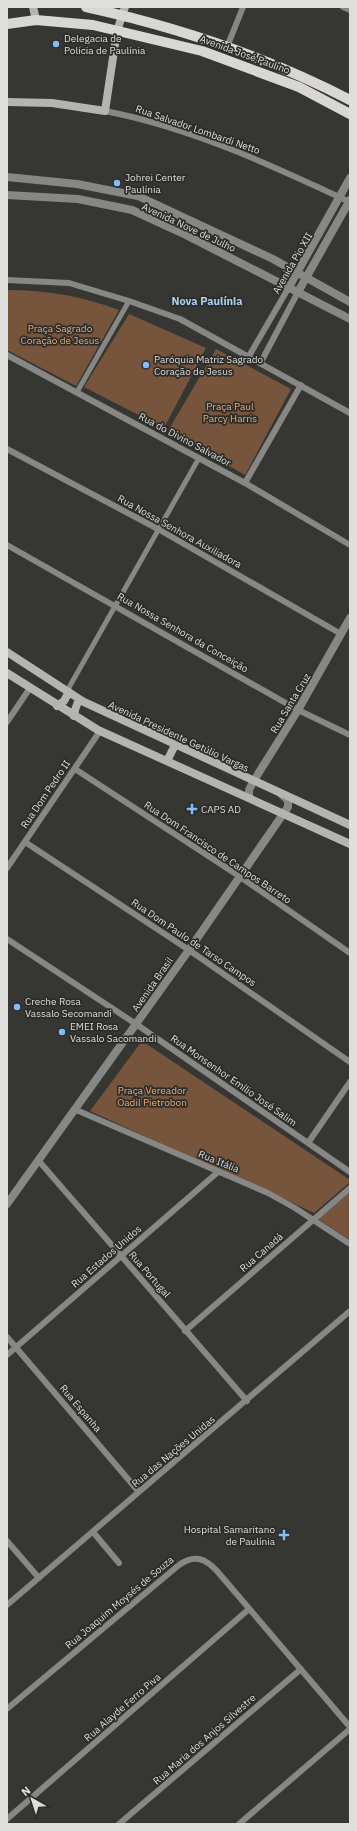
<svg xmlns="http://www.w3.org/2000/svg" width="357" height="1831" viewBox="0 0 357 1831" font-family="'IBM Plex Sans',sans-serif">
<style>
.park{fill:#76553c}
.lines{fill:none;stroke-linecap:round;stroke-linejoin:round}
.pedestrian{stroke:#878785;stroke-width:5}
.minor{stroke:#878785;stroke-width:6}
.tertiary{stroke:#878785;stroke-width:8}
.secondary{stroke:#b6b4b2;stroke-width:8}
.primary{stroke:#d9d7d4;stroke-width:10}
.poi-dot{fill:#83bcfb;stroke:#2c2c29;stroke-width:1.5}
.labels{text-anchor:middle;stroke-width:3.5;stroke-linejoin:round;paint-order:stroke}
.poi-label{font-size:10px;fill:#dedfdd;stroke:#2c2c29;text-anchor:start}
.street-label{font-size:10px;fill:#dedfdd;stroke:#2c2c29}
.park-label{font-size:10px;fill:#f4ac75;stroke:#2c2c29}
.neighbourhood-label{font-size:11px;font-weight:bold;fill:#b0cff3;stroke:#2c2c29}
</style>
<rect width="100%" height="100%" fill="#363633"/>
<path class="park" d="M 7,290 C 47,290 81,296 119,310 L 76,386 L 7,350 Z
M 129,314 L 206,348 L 164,428 L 84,387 Z
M 216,349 L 291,389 L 245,475 L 168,431 Z
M 142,1041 L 350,1180 L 350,1182 L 314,1213 C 240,1177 164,1146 90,1111 Z
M 350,1192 L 350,1240 L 318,1219 Z"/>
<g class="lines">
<path class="pedestrian" d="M 77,392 L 129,301
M 67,691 L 199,458"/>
<path class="minor" d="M 343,7 L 350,10
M 227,47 L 243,7
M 105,111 C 192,128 271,165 350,202
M 7,280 L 69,283 L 129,301 L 180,319 L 350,413
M 7,355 L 245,483 L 350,545
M 249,356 L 289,287
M 261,362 L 298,292
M 7,449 L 158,529 L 341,634
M 245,483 L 301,385
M 7,545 L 298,710 L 350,735
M 7,722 L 30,688
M 75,769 L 239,876 L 350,953
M 25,842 L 189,950 L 350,1062
M 7,868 L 100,731
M 7,939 L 136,1024 L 350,1172
M 74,1109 L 268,1193 L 295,1208 L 350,1244
M 308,1143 L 350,1082
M 38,1160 L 247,1401
M 185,1331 L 350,1188
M 7,1337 L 139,1492
M 7,1355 L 218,1172
M 93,1532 L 119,1563
M 7,1541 L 39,1578
M 7,1605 L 350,1311
M 8,1708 L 179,1565 C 194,1554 205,1558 217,1571 L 350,1727
M 7,1819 L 249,1609
M 119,1824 L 301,1669
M 239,1824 L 350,1729"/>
<path class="tertiary" d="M 7,177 L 77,184 L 138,196 L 273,259 L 350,302
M 7,195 L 78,199 L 132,210 L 182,233 L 350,319
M 289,287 L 350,178
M 298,292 L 350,200
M 249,798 L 249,790 L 253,782 L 298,710 L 350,618
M 7,1204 L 189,950 L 288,807 L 288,800 L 281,794"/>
<path class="secondary" d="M 33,7 L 36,20
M 7,102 L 52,103 L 105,111 L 117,31 L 125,7
M 7,652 L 84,702 L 350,825
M 7,673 L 98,730 L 350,844
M 57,706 L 64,701 L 69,692
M 74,716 L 75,710 L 79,699
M 167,761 L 175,745"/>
<path class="primary" d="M 86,7 C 177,27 267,57 350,100
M 7,24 L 36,20 L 93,25 L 202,51 L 299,87 L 350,114"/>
</g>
<g class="poi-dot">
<circle cx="56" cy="44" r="4"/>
<circle cx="117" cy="183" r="4"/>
<circle cx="146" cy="365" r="4"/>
<path d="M190 803h4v4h4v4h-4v4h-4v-4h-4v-4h4z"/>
<circle cx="17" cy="1007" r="4"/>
<circle cx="62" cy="1032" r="4"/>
<path d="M282 1529h4v4h4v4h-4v4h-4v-4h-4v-4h4z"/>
</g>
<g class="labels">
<g class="poi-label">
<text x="64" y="42">Delegacia de<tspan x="64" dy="12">Polícia de Paulínia</tspan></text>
<text x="125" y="181">Johrei Center<tspan x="125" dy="12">Paulínia</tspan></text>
<text x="154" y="363">Paróquia Matriz Sagrado<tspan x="154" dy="12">Coração de Jesus</tspan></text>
<text x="201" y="813">CAPS AD</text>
<text x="25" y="1005">Creche Rosa<tspan x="25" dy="12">Vassalo Secomandi</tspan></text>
<text x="70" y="1030">EMEI Rosa<tspan x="70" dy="12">Vassalo Sacomandi</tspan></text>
<text x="275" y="1533" text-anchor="end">Hospital Samaritano<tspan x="275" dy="12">de Paulínia</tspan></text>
</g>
<g class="street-label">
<text transform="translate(245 54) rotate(20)" y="4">Avenida José Paulino</text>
<text transform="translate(198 129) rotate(19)" y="4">Rua Salvador Lombardi Netto</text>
<text transform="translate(189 227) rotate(25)" y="4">Avenida Nove de Julho</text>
<text transform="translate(292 263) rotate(-60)" y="4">Avenida Pio XII</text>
<text transform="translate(185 439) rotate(28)" y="4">Rua do Divino Salvador</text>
<text transform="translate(180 531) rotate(29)" y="4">Rua Nossa Senhora Auxiliadora</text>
<text transform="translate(183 632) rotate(30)" y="4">Rua Nossa Senhora da Conceição</text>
<text transform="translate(290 703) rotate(-59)" y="4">Rua Santa Cruz</text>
<text transform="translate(179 736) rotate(25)" y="4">Avenida Presidente Getúlio Vargas</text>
<text transform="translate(45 794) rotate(-56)" y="4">Rua Dom Pedro II</text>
<text transform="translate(218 852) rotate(34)" y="4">Rua Dom Francisco de Campos Barreto</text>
<text transform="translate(194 942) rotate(34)" y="4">Rua Dom Paulo de Tarso Campos</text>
<text transform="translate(152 984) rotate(-55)" y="4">Avenida Brasil</text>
<text transform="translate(234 1080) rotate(35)" y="4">Rua Monsenhor Emílio José Salim</text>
<text transform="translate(219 1161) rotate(22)" y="4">Rua Itália</text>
<text transform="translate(261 1252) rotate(-41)" y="4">Rua Canadá</text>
<text transform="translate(106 1256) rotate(-41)" y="4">Rua Estados Unidos</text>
<text transform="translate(150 1274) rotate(49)" y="4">Rua Portugal</text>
<text transform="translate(81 1408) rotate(50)" y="4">Rua Espanha</text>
<text transform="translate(173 1451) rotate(-40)" y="4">Rua das Nações Unidas</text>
<text transform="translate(119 1602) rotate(-40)" y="4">Rua Joaquim Moysés de Souza</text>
<text transform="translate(122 1707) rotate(-41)" y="4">Rua Alayde Ferro Piva</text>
<text transform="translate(204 1739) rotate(-41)" y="4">Rua Maria dos Anjos Silvestre</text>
</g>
<g class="park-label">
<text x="60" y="332">Praça Sagrado<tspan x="60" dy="12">Coração de Jesus</tspan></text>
<text x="230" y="410">Praça Paul<tspan x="230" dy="12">Parcy Harris</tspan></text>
<text x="152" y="1094">Praça Vereador<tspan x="152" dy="12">Oadil Pietrobon</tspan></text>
</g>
<g class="neighbourhood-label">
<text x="207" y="305">Nova Paulínia</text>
</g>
</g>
<rect width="357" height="1831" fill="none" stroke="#dedfdd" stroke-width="16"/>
<g transform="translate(32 1799) rotate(321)" stroke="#2c2c29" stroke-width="3" paint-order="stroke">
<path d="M0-3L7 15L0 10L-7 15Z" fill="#dedfdd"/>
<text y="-6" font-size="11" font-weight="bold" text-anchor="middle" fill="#dedfdd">N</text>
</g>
</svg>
